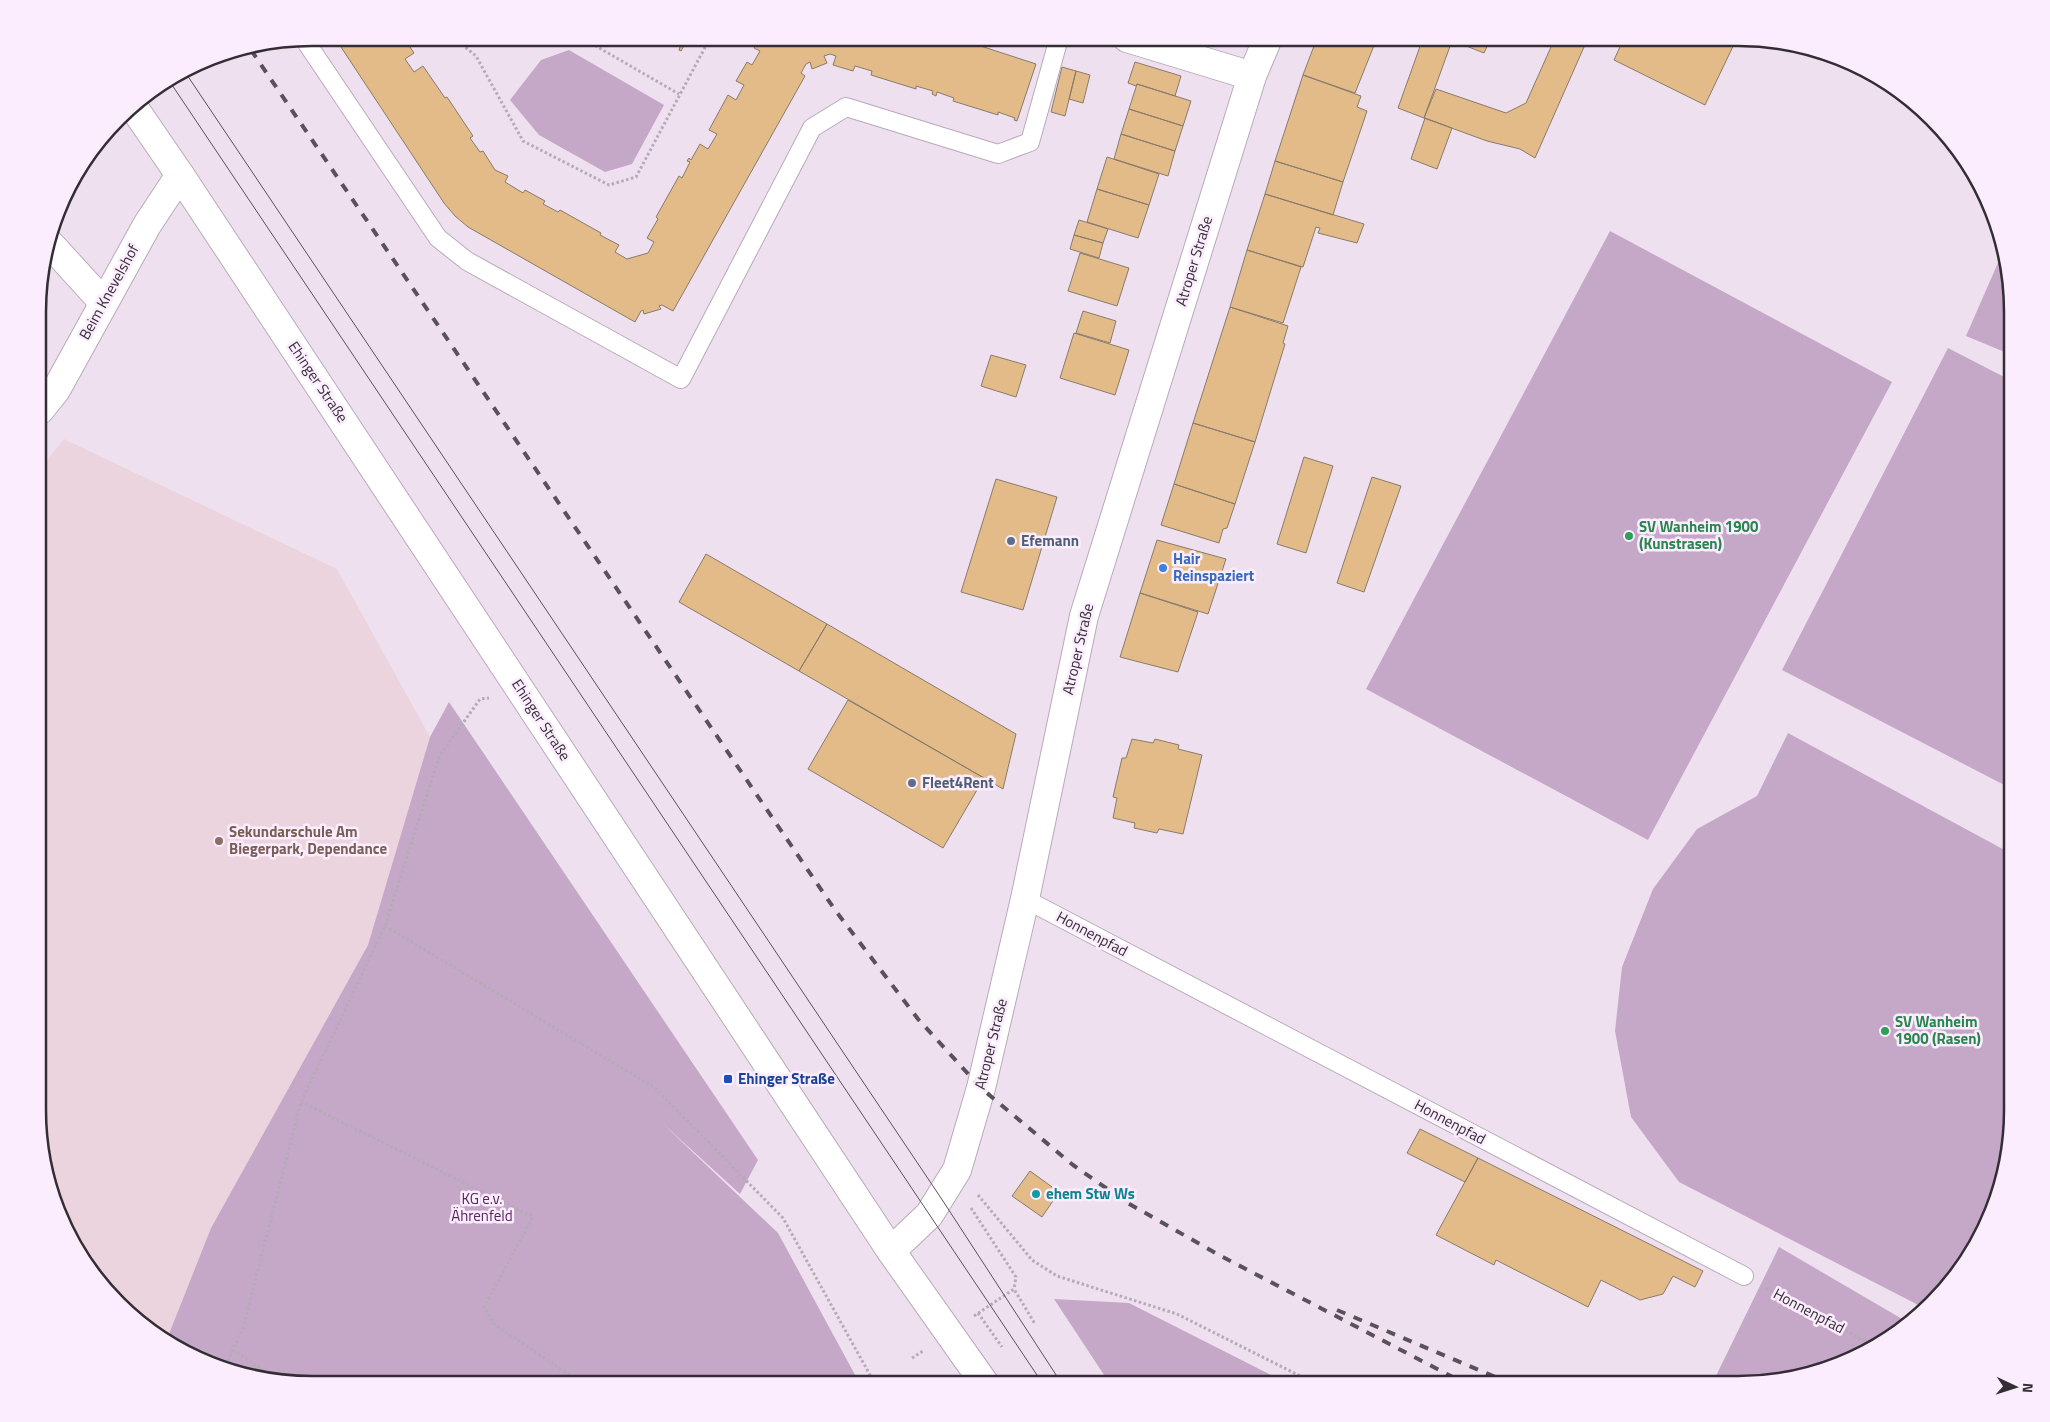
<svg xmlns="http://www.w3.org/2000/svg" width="2050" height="1422" viewBox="0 0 2050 1422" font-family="'Titillium Web',sans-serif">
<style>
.education{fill:#ecd4de}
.green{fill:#c5a8c8}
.building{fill:#e3bb89;stroke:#887b6c}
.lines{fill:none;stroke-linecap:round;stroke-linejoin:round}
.lane-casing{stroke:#b8aaba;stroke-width:20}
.street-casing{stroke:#b8aaba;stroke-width:30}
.secondary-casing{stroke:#b8aaba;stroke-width:30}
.path{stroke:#b6aab7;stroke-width:3;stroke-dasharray:2.5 2.5;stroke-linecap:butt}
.lane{stroke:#fff;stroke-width:18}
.street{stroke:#fff;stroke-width:28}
.secondary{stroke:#fff;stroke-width:28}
.tram{stroke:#59525a;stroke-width:1}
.rail{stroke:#59525a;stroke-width:4;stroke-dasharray:9 9;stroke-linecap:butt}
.leisure-dot{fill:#2e9e5b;stroke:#fcedfe;stroke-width:2}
.service-dot{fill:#5c6f8a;stroke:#fcedfe;stroke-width:2}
.shop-dot{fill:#3f7fe0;stroke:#fcedfe;stroke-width:2}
.education-dot{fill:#8d6e63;stroke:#fcedfe;stroke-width:2}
.transit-dot{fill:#1a4fb4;stroke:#fcedfe;stroke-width:2}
.culture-dot{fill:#0f9aa8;stroke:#fcedfe;stroke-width:2}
.labels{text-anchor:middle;stroke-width:5;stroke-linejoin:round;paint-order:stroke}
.street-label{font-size:15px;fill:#332e34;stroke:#fcedfe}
.leisure-label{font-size:15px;font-weight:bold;fill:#27864d;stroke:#fcedfe;text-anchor:start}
.service-label{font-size:15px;font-weight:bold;fill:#4e5e75;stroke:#fcedfe;text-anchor:start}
.shop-label{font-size:15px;font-weight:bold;fill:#366cbe;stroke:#fcedfe;text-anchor:start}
.education-label{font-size:15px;font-weight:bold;fill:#785e54;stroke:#fcedfe;text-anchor:start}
.transit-label{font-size:15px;font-weight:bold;fill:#164399;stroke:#fcedfe;text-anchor:start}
.culture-label{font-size:15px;font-weight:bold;fill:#0d838f;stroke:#fcedfe;text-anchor:start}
.park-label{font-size:15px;fill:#57255e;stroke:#fcedfe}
.rim{fill:none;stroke:#332e34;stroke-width:2.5}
</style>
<rect width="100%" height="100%" fill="#efe0f0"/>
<path class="education" d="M 64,439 L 337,569 L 430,737 L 368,945 L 211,1228 L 167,1339 L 145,1328 L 74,1247 L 40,1145 L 40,469 Z"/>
<path class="green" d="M 569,50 L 664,105 L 632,164 L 605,172 L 539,135 L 510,100 L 541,60 Z
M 1610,231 L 1892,382 L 1648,840 L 1366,689 Z
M 2004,249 L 2012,294 L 2012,355 L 1966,336 Z
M 1948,348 L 2012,381 L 2012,789 L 1782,670 Z
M 449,702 L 758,1160 L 740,1194 L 661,1122 L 778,1233 L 860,1384 L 294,1384 L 224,1370 L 167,1339 L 211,1228 L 368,945 L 430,737 Z
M 1788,733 L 2012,854 L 2012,1128 L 1998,1198 L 1956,1277 L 1926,1309 L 1679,1182 L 1631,1117 L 1615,1031 L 1622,967 L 1653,889 L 1697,829 L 1757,796 Z
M 1779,1247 L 1909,1323 L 1860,1356 L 1809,1375 L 1738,1384 L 1712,1384 Z
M 1054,1299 L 1129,1303 L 1289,1384 L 1110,1384 Z"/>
<path class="building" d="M 335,38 L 394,38 L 395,39 L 404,38 L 414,53 L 405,59 L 414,72 L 423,66 L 445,98 L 447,97 L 473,136 L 470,138 L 480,152 L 483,151 L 495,170 L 508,176 L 505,182 L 523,193 L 525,190 L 545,201 L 543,204 L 558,212 L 560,210 L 601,233 L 600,235 L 619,245 L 615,252 L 627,259 L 648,253 L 654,242 L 647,238 L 658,219 L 656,217 L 679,176 L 682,178 L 690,162 L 687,161 L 689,158 L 691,160 L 700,144 L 708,149 L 717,134 L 709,130 L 728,95 L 736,100 L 744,85 L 736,81 L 747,62 L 752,65 L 760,51 L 754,48 L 760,38 L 956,38 L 1036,64 L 1017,121 L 1014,120 L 1015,118 L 998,112 L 998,115 L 953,101 L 954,98 L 937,92 L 936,96 L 932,94 L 933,91 L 916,86 L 916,89 L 871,75 L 872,71 L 855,66 L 853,71 L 833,65 L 836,56 L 830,54 L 824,56 L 827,63 L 812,69 L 810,62 L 806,64 L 801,73 L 805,76 L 673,311 L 662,305 L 659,306 L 661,309 L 644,314 L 643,310 L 641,311 L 635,322 L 468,227 L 455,216 L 444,203 Z
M 656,38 L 688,38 L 681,51 L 679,50 L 680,47 L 664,39 L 663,41 Z
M 1317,38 L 1377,38 L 1355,93 L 1303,75 Z
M 1423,38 L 1453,38 L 1424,118 L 1398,108 Z
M 1458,38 L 1491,38 L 1484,53 L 1456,42 Z
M 1555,38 L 1588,38 L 1535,158 L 1520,149 L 1487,141 L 1424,118 L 1436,89 L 1506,113 L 1526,103 Z
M 1624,38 L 1737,38 L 1705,105 L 1614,60 Z
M 1135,62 L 1181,76 L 1175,96 L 1137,84 L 1136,86 L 1128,83 Z
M 1062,67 L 1076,71 L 1065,116 L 1051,112 Z
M 1076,71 L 1090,75 L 1083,103 L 1069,99 Z
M 1303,75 L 1361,96 L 1357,107 L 1367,111 L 1343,182 L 1275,161 Z
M 1137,84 L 1191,101 L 1183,126 L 1129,109 Z
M 1129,109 L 1183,126 L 1175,151 L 1121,134 Z
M 1425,118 L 1452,128 L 1437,169 L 1411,159 Z
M 1121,134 L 1175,151 L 1168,176 L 1114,159 Z
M 1107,157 L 1159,174 L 1149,205 L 1097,189 Z
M 1275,161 L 1343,182 L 1333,215 L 1265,194 Z
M 1097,189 L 1149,205 L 1138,238 L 1087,222 Z
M 1265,194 L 1364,224 L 1357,243 L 1318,233 L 1320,228 L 1316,227 L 1303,267 L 1247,250 Z
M 1079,220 L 1108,229 L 1103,243 L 1074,235 Z
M 1074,235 L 1103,243 L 1099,258 L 1070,249 Z
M 1247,250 L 1301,267 L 1283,323 L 1230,307 Z
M 1080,253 L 1129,268 L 1117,306 L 1068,291 Z
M 1230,307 L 1288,326 L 1283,343 L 1285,344 L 1255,442 L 1193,423 Z
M 1083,311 L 1116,321 L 1110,343 L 1076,333 Z
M 1074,333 L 1129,350 L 1115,395 L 1060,378 Z
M 991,355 L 1026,365 L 1016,397 L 981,386 Z
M 1193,423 L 1255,442 L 1235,504 L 1174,484 Z
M 1304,457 L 1333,466 L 1306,553 L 1277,544 Z
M 1372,477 L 1401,486 L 1364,592 L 1337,583 Z
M 996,479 L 1057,497 L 1023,610 L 961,592 Z
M 1174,484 L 1235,504 L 1227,528 L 1223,529 L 1219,543 L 1161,525 Z
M 1157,540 L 1226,559 L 1208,614 L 1140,593 Z
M 706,554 L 827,624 L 799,671 L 679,602 Z
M 1140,593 L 1198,612 L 1178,672 L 1120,657 Z
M 827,624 L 1016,734 L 1003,789 L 799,671 Z
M 848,700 L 984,778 L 943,848 L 808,769 Z
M 1132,739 L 1153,743 L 1155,739 L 1179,745 L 1178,749 L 1202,755 L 1183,834 L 1159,829 L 1157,833 L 1134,828 L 1135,823 L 1113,818 L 1117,798 L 1113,797 L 1122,758 L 1126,758 Z
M 1420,1129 L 1478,1158 L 1465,1182 L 1407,1153 Z
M 1478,1158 L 1703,1271 L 1695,1287 L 1673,1276 L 1663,1294 L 1640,1300 L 1601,1280 L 1588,1307 L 1496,1260 L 1494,1265 L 1436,1235 Z
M 1030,1171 L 1059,1192 L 1042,1217 L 1012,1196 Z"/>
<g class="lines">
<defs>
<path id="lane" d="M 304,39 L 438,238 L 467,261 L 681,379 L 812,128 L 846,107 L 998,154 L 1030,142 L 1059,38
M 1025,899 L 1744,1276"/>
<path id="street" d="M 1127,38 L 1252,76
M 50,244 L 103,302
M 40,410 L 56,390 L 147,225 L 180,175
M 891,1251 L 929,1215 L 957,1170 L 981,1088 L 1025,899 L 1084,616 L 1252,76 L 1268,38"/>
<path id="secondary" d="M 132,105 L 180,175 L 891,1251 L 985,1384"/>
</defs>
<use href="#lane" class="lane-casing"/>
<use href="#street" class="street-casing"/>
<use href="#secondary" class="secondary-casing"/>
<path class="path" d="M 454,38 L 476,56 L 523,141 L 609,185 L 636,177 L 710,38
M 582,38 L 679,94
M 385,926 L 655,1088 L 783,1218 L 875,1384
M 301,1102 L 533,1217 L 484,1307 L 495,1325 L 583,1384
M 978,1195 L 1032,1260 L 1057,1276 L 1177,1314 L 1316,1384
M 971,1208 L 1016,1277 L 1014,1289
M 1766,1288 L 1875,1346
M 978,1313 L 1002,1347
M 974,1316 L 1014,1289 L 1035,1324
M 233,1350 L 280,1381
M 912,1358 L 923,1351
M 224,1370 L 243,1328 L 301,1102 L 385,926 L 439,757 L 480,699 L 489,698"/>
<use href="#lane" class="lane"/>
<use href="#street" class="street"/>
<use href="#secondary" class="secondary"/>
<path class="tram" d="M 185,72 L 941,1198 L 1062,1384
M 170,82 L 1043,1384"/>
<path class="rail" d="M 251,50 L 835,910 L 918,1019 L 981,1088 L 1073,1165 L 1126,1202 L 1219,1255 L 1466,1384
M 1337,1310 L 1512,1384"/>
</g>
<g class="leisure-dot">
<circle cx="1629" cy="536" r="5"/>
<circle cx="1885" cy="1031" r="5"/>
</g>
<g class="service-dot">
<circle cx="1011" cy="541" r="5"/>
<circle cx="912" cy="783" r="5"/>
</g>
<circle class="shop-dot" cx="1163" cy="568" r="5"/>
<circle class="education-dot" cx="219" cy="841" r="5"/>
<rect class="transit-dot" x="723" y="1074" width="10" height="10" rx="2.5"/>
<circle class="culture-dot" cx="1036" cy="1194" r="5"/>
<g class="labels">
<g class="street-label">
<text transform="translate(1194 261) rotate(-73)" y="5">Atroper Straße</text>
<text transform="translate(109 292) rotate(-61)" y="5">Beim Knevelshof</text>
<text transform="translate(318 382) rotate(56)" y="5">Ehinger Straße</text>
<text transform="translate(1078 649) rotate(-77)" y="5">Atroper Straße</text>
<text transform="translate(541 720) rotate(57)" y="5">Ehinger Straße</text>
<text transform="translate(1092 934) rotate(28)" y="5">Honnenpfad</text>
<text transform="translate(991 1044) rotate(-76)" y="5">Atroper Straße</text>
<text transform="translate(1450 1122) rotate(28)" y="5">Honnenpfad</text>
<text transform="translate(1809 1311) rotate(28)" y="5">Honnenpfad</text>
</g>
<g class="leisure-label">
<text x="1639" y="532">SV Wanheim 1900<tspan x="1639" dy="17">(Kunstrasen)</tspan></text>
<text x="1895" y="1027">SV Wanheim<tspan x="1895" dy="17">1900 (Rasen)</tspan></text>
</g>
<g class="service-label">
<text x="1021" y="546">Efemann</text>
<text x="922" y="788">Fleet4Rent</text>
</g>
<g class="shop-label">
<text x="1173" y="564">Hair<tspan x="1173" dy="17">Reinspaziert</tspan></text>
</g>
<g class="education-label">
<text x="229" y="837">Sekundarschule Am<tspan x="229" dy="17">Biegerpark, Dependance</tspan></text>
</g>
<g class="transit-label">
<text x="738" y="1084">Ehinger Straße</text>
</g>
<g class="culture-label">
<text x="1046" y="1199">ehem Stw Ws</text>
</g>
<g class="park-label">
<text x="482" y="1204">KG e.v.<tspan x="482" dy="17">Ährenfeld</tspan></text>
</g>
</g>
<path d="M0 0H2050V1422H0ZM312 46H1738A266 266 0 0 1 2004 312V1110A266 266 0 0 1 1738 1376H312A266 266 0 0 1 46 1110V312A266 266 0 0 1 312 46Z" fill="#fcedfe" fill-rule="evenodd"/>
<path class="rim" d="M312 46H1738A266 266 0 0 1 2004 312V1110A266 266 0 0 1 1738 1376H312A266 266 0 0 1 46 1110V312A266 266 0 0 1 312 46Z"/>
<g transform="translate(2015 1387) rotate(94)" stroke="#fcedfe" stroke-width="4" paint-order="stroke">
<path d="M0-4L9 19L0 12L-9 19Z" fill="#332e34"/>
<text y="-8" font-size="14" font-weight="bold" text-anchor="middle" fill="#332e34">N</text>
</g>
</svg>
